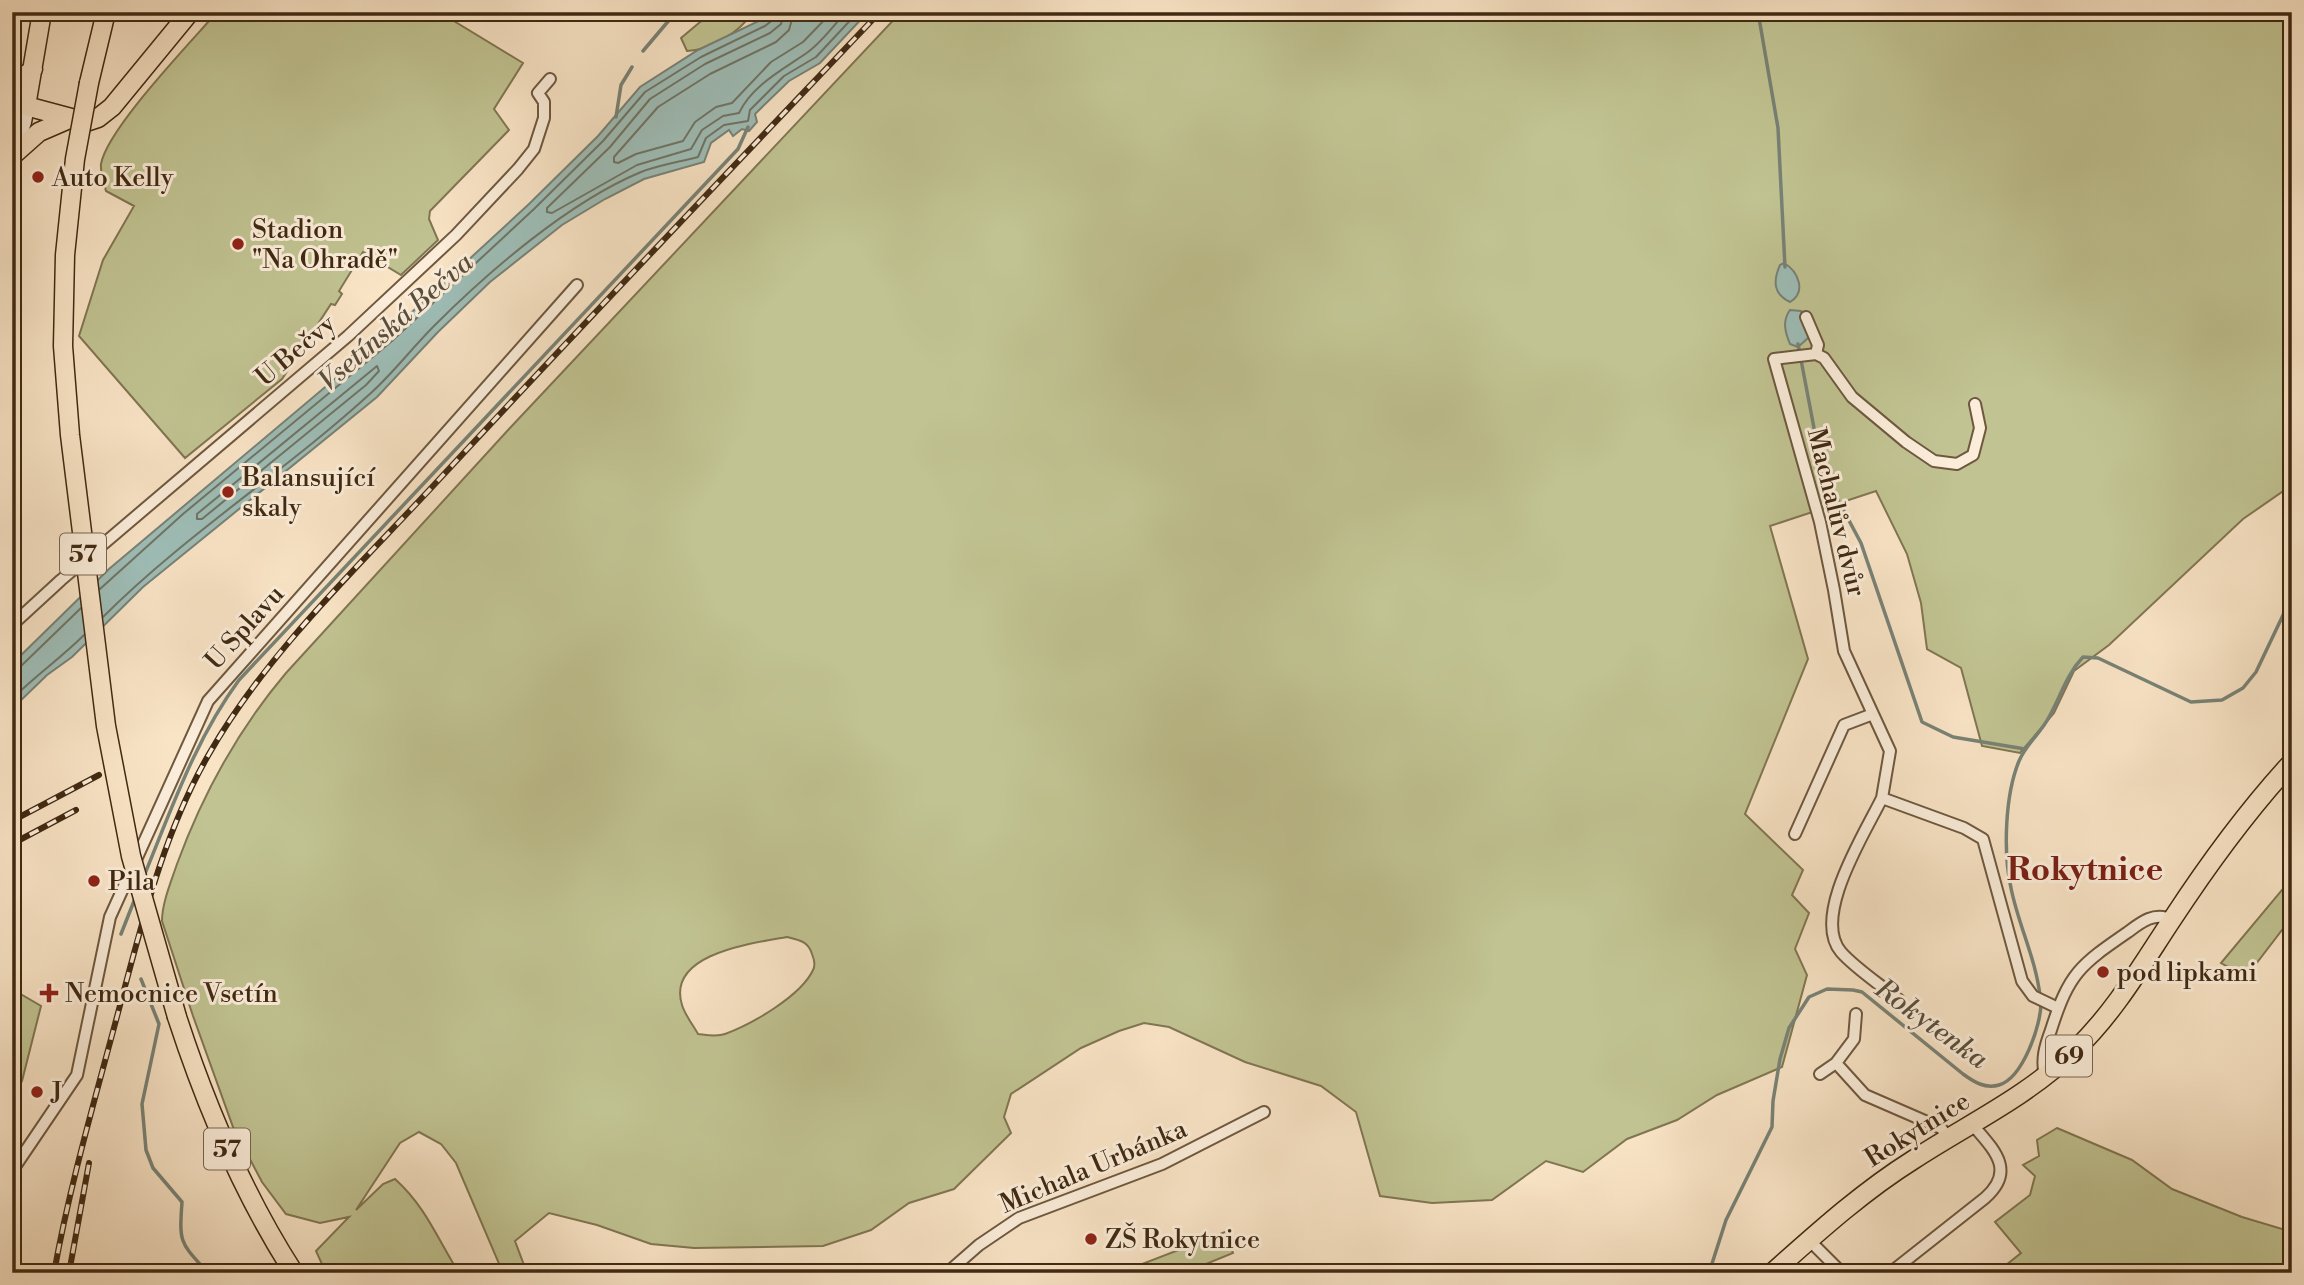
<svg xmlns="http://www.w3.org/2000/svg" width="2304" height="1285" viewBox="0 0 2304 1285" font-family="'Libre Bodoni',serif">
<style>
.green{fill:#c1c392;stroke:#807652;stroke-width:2;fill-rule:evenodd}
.water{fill:#9ebeb8;stroke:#788276;stroke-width:2}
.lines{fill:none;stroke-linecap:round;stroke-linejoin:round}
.shore{stroke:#6f7465;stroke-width:2}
.stream{stroke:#788276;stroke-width:3.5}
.street-casing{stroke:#6e583f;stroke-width:14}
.secondary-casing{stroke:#402912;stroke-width:19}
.primary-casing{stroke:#402912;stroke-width:21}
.street{stroke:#fbedda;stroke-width:10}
.secondary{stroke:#fbedda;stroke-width:16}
.primary{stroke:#f9e4c6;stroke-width:18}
.rail-casing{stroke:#402912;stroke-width:6}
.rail{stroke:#fbedda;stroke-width:3.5;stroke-dasharray:10;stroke-linecap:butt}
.primary-bridge-casing{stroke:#402912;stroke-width:21;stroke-linecap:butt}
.primary-bridge{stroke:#f9e4c6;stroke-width:18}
.poi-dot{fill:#8f2418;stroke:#fbedda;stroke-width:2.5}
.labels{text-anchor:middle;stroke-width:6;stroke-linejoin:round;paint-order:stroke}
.shield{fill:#fbedda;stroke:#78644e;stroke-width:2}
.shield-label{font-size:24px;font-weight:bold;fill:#402912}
.poi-label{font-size:26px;fill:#402912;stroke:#fbedda;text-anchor:start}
.street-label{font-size:26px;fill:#402912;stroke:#fbedda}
.water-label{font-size:28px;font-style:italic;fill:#584e3c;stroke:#fbedda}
.district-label{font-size:33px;font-weight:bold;fill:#7a1f14;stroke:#fbedda}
</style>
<rect width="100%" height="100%" fill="#f9e4c6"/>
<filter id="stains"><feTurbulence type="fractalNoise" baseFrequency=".00286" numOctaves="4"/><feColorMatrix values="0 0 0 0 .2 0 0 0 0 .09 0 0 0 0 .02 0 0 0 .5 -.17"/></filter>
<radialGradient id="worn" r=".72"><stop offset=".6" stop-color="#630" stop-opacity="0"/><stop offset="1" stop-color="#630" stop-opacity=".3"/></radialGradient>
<path class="green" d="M 217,12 L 439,12 L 523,63 L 494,109 L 509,130 L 430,211 L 429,219 L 438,240 L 401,275 L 363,252 L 339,291 L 342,294 L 335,305 L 331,304 L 282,379 L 185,458 L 79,336 L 103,260 L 134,206 L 106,191 C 104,183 100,171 101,164 C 107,129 191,42 217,12 Z
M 712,12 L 753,12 C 740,32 711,50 687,51 L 681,38 Z
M 901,12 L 2292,12 L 2292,485 L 2243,519 L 2109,645 L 2074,671 L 2054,713 L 2020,753 L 1982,746 L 1961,668 L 1927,649 L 1921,603 L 1907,554 L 1876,491 L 1770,526 L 1808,659 L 1745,814 L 1803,870 L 1792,895 L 1809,913 L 1795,949 L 1807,975 L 1782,1067 L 1717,1095 L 1677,1120 L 1627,1139 L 1583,1172 L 1546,1161 L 1492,1200 L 1432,1203 L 1380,1196 L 1356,1112 L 1321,1086 L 1245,1062 L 1169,1027 L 1144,1023 L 1119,1031 L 1081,1048 L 1011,1094 L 1004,1117 L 1011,1133 L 954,1189 L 909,1203 L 871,1230 L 823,1246 L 694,1248 L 651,1244 L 597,1225 L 549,1213 L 515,1241 L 527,1273 L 503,1273 L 456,1163 L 441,1144 L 419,1132 L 400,1143 L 356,1210 L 383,1184 L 395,1179 C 426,1207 437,1238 459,1273 L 326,1273 L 316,1251 L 349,1217 L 320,1223 L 286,1214 L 262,1182 L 233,1127 L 193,1016 L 162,921 C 162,903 171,882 177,864 C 203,793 237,731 286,673 L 509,429 ZM 787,937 C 799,940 808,941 812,954 C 814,959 816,965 813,970 C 801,996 752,1024 725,1034 C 717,1037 707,1035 698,1034 C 693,1025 685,1015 682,1005 C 666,953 754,943 787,937 Z
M 2292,878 L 2292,917 L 2246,977 L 2221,963 Z
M 12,989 L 41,1006 L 22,1081 L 12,1096 L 12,1060 L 20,1048 L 12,1043 Z
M 2057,1128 L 2132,1160 L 2172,1189 L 2242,1217 L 2292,1232 L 2292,1273 L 1996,1273 L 2021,1253 L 1995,1222 L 2030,1195 L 2035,1176 L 2023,1165 L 2039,1156 L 2037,1140 Z
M 1225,1232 L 1233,1253 L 1184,1273 L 1146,1273 L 1142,1264 Z"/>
<path class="water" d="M 772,12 L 868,12 L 820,63 L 789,81 L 755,114 L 757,122 L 749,131 L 742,129 L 733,136 L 729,130 L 711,143 L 704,162 L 644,179 L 605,199 L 562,225 L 490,282 L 438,332 L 377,397 L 143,587 L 72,657 L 47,675 L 12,709 L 12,664 L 109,569 L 387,335 L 529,204 L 598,136 L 640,87 L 698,50 L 761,20 Z
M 1784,263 C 1798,271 1807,292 1790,302 C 1773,294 1773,281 1780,265 Z
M 1790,310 L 1801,311 L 1809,328 L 1808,338 L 1798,347 L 1790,344 C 1785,332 1782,321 1790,310 Z"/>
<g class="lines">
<path class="shore" d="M 784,12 L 781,24 L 770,33 L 705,64 L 650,99 L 610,147 L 547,208 L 547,212 L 552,213 L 637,165 L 691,149 L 702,130 L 723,116 L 739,113 C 752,85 784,69 808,52 C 822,42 834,25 846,12
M 794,12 L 789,30 L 776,42 L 710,74 L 658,107 L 614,157 L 614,162 L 618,163 L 636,154 L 683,141 L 695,122 L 716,107 L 732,103 L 771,62 L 803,42 L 832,12
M 377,366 L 379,371 L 366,385 L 202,519 L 197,519 L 197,514 Z
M 100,589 L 183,514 L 392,341 L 534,209 L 603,141 L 645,92 L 701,57 L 765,26 L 774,19 L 775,12
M 103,617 C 186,534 286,471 372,392 C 394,372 412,348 434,326 C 489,271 569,202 641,172 C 659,165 679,162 698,157 L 706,138 L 724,125 L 748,121 L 750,110 L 784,76 L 816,57 L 858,12
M 12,669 L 20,667 L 81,608
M 12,699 C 35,676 61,658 84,635"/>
<path class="stream" d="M 1758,12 L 1778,128 L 1785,267
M 643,51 L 676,12
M 616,117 L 621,85 L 632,67
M 1798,344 L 1822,470 L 1861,543 L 1922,722 L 1953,737 L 2025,749
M 144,876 C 172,808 195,740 239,680 L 738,149 L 748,127
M 121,934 L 136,896
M 141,979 L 159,1024 L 142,1104 L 146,1150 L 153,1168 L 182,1202 C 179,1244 180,1242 208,1273
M 2040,996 C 2036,959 2018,924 2011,888 C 2003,852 2005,795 2019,761 C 2026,744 2041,733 2049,717 C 2061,696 2066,675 2083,657 L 2098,658 L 2191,702 L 2222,700 L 2243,688 L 2256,672 L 2285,611 L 2292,588
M 1709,1273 L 1726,1220 L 1772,1127 L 1773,1101 L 1780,1059 L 1789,1028 L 1809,997 L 1827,989 L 1853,990 L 1862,992 L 1963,1074 C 1974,1082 1985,1089 1999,1085 C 2023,1078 2041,1025 2041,1003"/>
<defs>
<path id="street" d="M 12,101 L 26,106
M 1806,317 L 1818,345 L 1816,354
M 1975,404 L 1980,428 L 1973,455 L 1957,464 L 1934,461 L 1906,442 L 1852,397 L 1824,358 L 1816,354 L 1774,359 L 1820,522 L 1834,590 L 1844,651 L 1890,751 L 1882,798 L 1964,828 L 1983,839 L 2022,981 L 2033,996 L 2058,1008
M 12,625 L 61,580 L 348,336 L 456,235 L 518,169 L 534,149 L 544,118 L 544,102 L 538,93 L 550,79
M 1882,798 C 1865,833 1811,917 1841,952 C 1856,969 1881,985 1899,1000
M 1795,834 L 1844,725 L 1873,714
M 1856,1014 L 1854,1039 L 1836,1063 L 1865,1095 L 1941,1128 L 1949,1138
M 1820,1074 L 1836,1063
M 2045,1077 C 2041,1059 2045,1046 2051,1030 C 2069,973 2080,965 2128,932 C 2141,922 2155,911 2172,920
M 12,1171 L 77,1075 L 110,917 L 208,701 L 577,285
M 1809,1240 L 1842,1273
M 947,1273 L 979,1245 L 1019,1218 L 1162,1164 L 1264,1112
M 1890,1273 L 1985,1198 C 2017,1170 1993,1149 1972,1124"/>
<path id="secondary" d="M 12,150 L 23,122 L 26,106"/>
<path id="primary" d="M 42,12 L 26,106 L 86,122 L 98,118 L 112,107 L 190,12
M 89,83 L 106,12
M 12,87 L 33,69
M 12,156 L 39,132 L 69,119
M 177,1017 C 206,1106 243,1194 294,1273
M 1772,1273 C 1817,1233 1862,1192 1913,1160 C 1968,1124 2027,1097 2075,1050 C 2115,1012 2143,963 2173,918 C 2209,863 2247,811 2292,762"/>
</defs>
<use href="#street" class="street-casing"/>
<use href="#secondary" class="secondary-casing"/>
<use href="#primary" class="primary-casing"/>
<use href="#street" class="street"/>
<use href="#secondary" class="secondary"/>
<use href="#primary" class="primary"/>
<defs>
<path id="rail" d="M 12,821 L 99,775
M 12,844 L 76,810
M 54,1273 C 69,1189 93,1106 115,1024 C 140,932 161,837 209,754 C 267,653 354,571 433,486 C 580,327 730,170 880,12
M 69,1273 L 89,1163"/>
</defs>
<use href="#rail" class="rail-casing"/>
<use href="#rail" class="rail"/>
<defs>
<path id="primary-bridge" d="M 89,83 L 75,159 L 65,255 L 63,346 L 70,435 L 106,726 L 131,856 L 177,1017"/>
</defs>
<use href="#primary-bridge" class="primary-bridge-casing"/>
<use href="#primary-bridge" class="primary-bridge"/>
</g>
<g class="poi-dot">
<circle cx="38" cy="177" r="7"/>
<circle cx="238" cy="244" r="7"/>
<circle cx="228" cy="492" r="7"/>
<circle cx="94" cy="881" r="7"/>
<circle cx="2103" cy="972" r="7"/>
<path d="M45.5 982.5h7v7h7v7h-7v7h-7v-7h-7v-7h7z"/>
<circle cx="37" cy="1092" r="7"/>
<circle cx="1091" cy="1239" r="7"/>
</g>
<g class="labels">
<g class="shield">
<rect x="60" y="533.5" width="46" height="41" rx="5"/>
<rect x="2046" y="1035.5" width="46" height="41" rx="5"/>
<rect x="204" y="1128.5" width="46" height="41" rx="5"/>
</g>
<g class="shield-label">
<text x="83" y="562">57</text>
<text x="2069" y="1064">69</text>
<text x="227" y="1157">57</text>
</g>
<g class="poi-label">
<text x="52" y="186">Auto Kelly</text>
<text x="252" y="238">Stadion<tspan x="252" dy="30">"Na Ohradě"</tspan></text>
<text x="242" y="486">Balansující<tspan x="242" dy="30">skaly</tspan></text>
<text x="108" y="890">Pila</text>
<text x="2117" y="981">pod lipkami</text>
<text x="65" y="1002">Nemocnice Vsetín</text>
<text x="51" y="1101">J</text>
<text x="1105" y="1248">ZŠ Rokytnice</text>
</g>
<g class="street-label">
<text transform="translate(295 350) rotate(-40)" y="9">U Bečvy</text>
<text transform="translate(1837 512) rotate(76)" y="9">Machalův dvůr</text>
<text transform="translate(244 627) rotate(-48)" y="9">U Splavu</text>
<text transform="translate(1917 1129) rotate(-32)" y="9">Rokytnice</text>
<text transform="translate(1093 1166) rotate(-23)" y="9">Michala Urbánka</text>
</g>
<g class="water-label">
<text transform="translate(395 321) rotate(-41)" y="10">Vsetínská Bečva</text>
<text transform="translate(1932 1023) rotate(36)" y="10">Rokytenka</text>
</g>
<g class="district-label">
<text x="2085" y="880">Rokytnice</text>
</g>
</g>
<rect width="2304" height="1285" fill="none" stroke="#f9e4c6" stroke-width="42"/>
<rect x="14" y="14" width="2276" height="1257" fill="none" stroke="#402912" stroke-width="3.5"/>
<rect x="21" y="21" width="2262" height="1243" fill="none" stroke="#402912" stroke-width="2"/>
<rect width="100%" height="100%" filter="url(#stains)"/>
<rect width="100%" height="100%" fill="url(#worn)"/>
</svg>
